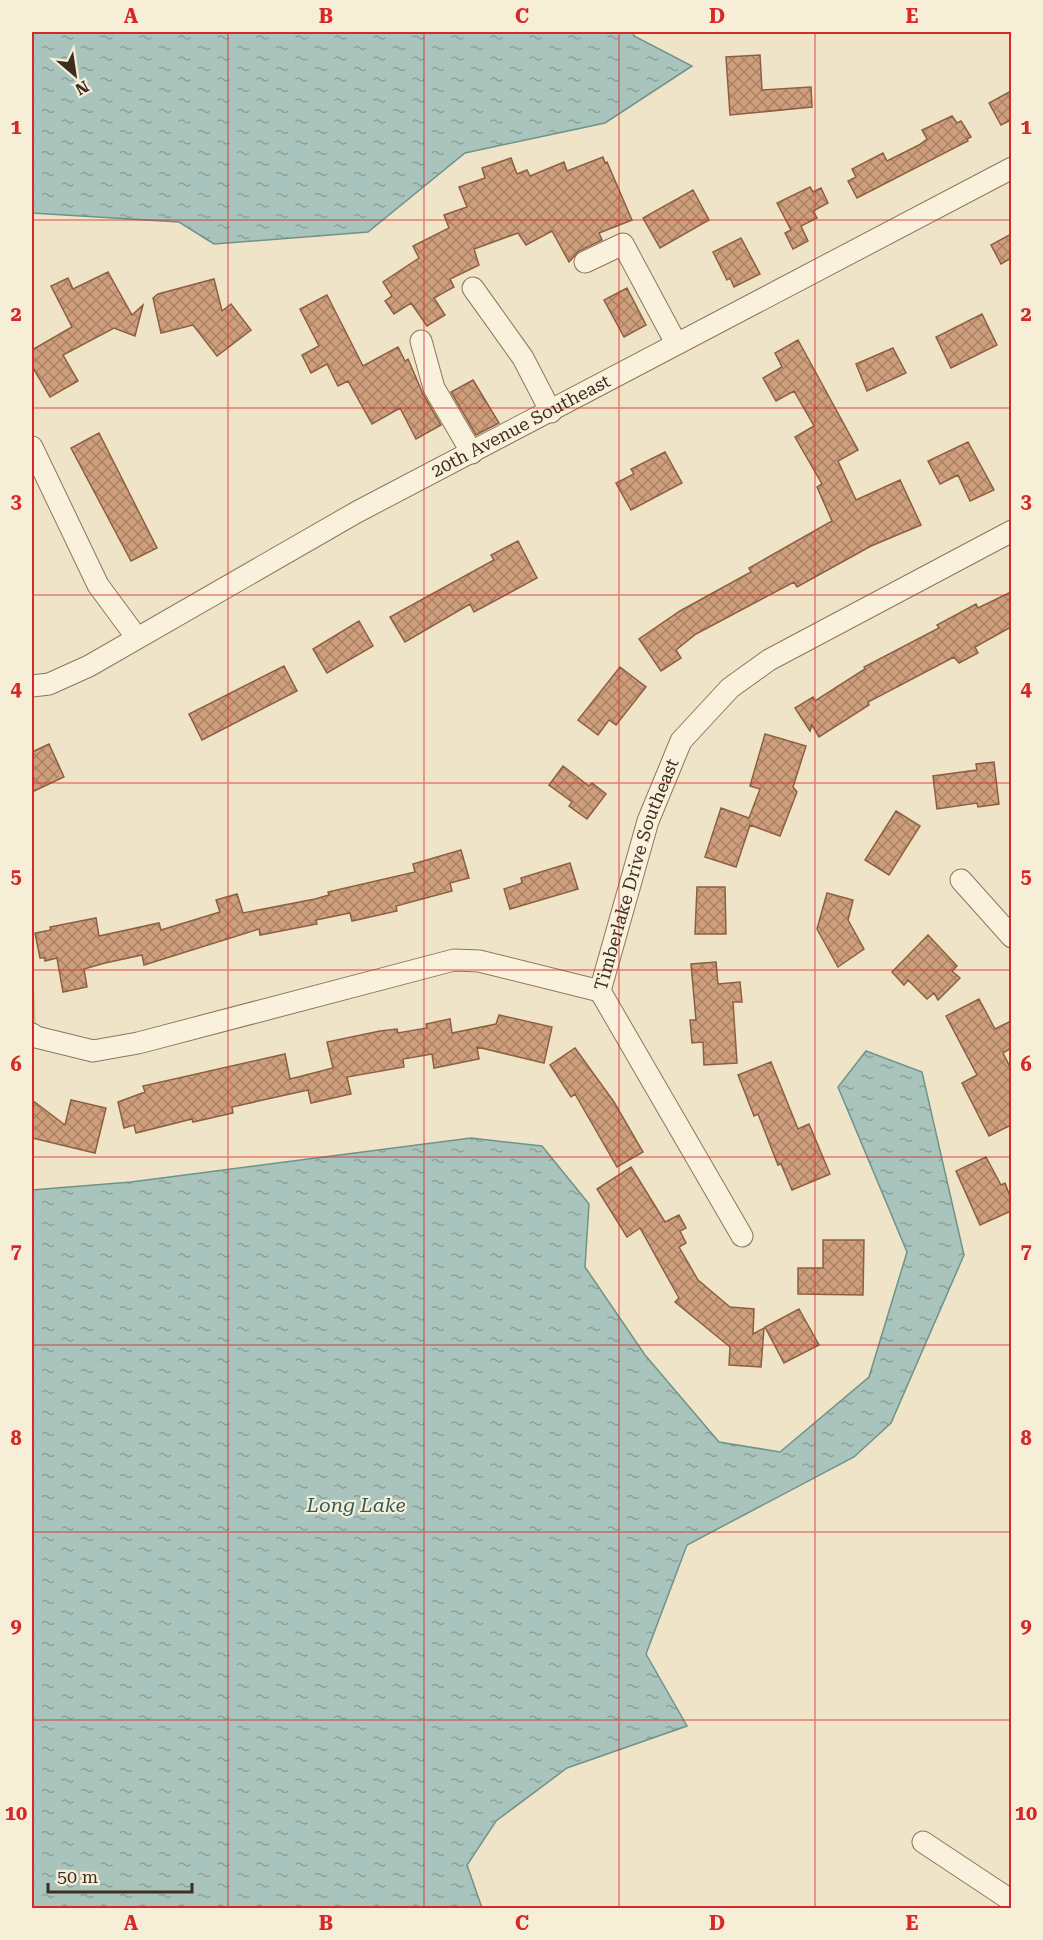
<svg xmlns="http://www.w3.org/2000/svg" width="1043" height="1940" viewBox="0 0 1043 1940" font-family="'Roboto Serif',serif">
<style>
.park{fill:#c9cf9b}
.water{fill:url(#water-ripples);stroke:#6f938a;stroke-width:1.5}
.building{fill:url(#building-cross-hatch);stroke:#8d5f41;stroke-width:1.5}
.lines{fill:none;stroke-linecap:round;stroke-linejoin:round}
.minor-casing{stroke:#8d765c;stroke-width:23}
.minor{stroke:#faf1dc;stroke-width:21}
.grid{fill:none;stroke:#d62828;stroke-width:1.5;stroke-opacity:0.55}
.labels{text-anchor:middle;stroke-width:4.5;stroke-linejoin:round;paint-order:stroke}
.street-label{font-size:18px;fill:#3d2e20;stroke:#f7eed8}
.water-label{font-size:20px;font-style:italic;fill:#2f5d5a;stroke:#f7eed8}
.neatline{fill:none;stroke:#d62828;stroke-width:2}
.grid-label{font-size:20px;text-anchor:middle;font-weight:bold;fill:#d62828}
</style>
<defs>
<pattern id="water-ripples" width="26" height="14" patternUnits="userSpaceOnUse" patternTransform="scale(1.5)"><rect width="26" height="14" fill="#a9c4bc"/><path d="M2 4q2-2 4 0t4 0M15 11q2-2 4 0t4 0" fill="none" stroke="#8ba098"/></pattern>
<pattern id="building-cross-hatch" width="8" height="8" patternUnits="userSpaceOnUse" patternTransform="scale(1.5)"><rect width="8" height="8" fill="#cf9f7d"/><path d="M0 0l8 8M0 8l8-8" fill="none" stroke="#a98266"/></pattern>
</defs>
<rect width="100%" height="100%" fill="#f0e4c8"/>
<path class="park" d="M 32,935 L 36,1030 L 32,1030 Z"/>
<path class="water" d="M 32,32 L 633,32 L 634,36 L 692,66 L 605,123 L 465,153 L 368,232 L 214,244 L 179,222 L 32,213 Z
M 866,1051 L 922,1072 L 964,1255 L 891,1423 L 854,1457 L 687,1545 L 646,1654 L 687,1726 L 567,1768 L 496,1821 L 467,1865 L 482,1908 L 32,1908 L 32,1190 L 131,1182 L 471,1138 L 542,1146 L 589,1204 L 585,1267 L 645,1355 L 719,1442 L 780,1452 L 869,1377 L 907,1252 L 838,1087 Z"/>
<path class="building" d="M 760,55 L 762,90 L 811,87 L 812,107 L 730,115 L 726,57 Z
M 1011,91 L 1011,120 L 1001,125 L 989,103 Z
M 952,116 L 957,123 L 961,121 L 971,137 L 967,139 L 968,141 L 857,198 L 848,181 L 856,177 L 852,169 L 883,153 L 887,161 L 919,145 L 927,139 L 922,130 Z
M 603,157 L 605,163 L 607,162 L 632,220 L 599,233 L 602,240 L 579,251 L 569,262 L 552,231 L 526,245 L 518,233 L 474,249 L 479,265 L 450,279 L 454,287 L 434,298 L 445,315 L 427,326 L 411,303 L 394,314 L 385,301 L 392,296 L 383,282 L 419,258 L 413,246 L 449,228 L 444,215 L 467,207 L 459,187 L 485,178 L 482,168 L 511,158 L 517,174 L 527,170 L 530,176 L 564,162 L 567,171 Z
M 810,187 L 813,192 L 821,188 L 828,203 L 813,211 L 817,218 L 801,226 L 808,241 L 793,249 L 785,233 L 791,230 L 777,203 Z
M 693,190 L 709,220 L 660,248 L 643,218 Z
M 1011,234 L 1011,258 L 1001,264 L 991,245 Z
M 741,238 L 760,274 L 734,287 L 730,278 L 727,280 L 713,252 Z
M 108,272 L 132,315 L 143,305 L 135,336 L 114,328 L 63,355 L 78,381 L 50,397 L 32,366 L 32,350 L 72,327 L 51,286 L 68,278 L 73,289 Z
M 214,279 L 222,311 L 231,304 L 251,330 L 217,356 L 193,325 L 161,333 L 153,298 L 158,294 Z
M 627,288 L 646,325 L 624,337 L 604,300 Z
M 327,295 L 363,366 L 398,347 L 405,361 L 408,359 L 423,394 L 441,425 L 416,439 L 400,408 L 372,424 L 348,381 L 338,386 L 327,364 L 311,373 L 302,355 L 319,346 L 300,309 Z
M 982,314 L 997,345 L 951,368 L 936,337 Z
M 798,340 L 858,450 L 838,461 L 856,500 L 900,480 L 921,525 L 871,546 L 797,587 L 794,582 L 696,634 L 676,650 L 681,658 L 661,671 L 639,639 L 680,611 L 751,572 L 749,568 L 832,521 L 817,487 L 822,484 L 795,437 L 814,426 L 794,391 L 776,401 L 763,378 L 782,367 L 775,353 Z
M 893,348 L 906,373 L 867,391 L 856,364 Z
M 473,380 L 499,423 L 476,435 L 451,392 Z
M 99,433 L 157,548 L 131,561 L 71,448 Z
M 968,442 L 994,490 L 970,501 L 958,475 L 940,484 L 928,461 Z
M 665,452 L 682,483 L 631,510 L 616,483 L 634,474 L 631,469 Z
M 518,541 L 537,578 L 474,612 L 470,604 L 405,642 L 390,617 L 494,560 L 491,555 Z
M 1011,592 L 1011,627 L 975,647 L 978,653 L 959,663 L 954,657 L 868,702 L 869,705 L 819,737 L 812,725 L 810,731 L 795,708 L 813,697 L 815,701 L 865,669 L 864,667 L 939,628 L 937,625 L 976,604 L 978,608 Z
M 359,621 L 373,646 L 327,673 L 313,649 Z
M 284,666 L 297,691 L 202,740 L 189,714 Z
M 620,667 L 646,687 L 616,725 L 609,720 L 598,735 L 578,720 Z
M 765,734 L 806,746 L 793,787 L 797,792 L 780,836 L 750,825 L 736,867 L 705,857 L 721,808 L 749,818 L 760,789 L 750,786 Z
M 49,744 L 64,777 L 32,792 L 32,752 Z
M 994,762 L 999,804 L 978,807 L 977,803 L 937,809 L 933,776 L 977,770 L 976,764 Z
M 563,766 L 589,786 L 592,783 L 606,794 L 587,819 L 569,806 L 572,802 L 549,785 Z
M 896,811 L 920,826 L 889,875 L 865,860 Z
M 461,850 L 469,878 L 450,883 L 452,891 L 396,906 L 397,911 L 352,921 L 350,913 L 316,920 L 317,924 L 260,935 L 259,929 L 144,965 L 142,955 L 105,963 L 84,969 L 87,987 L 63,992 L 57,958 L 45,961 L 45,958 L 40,958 L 35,933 L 51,930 L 50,927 L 96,918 L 99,936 L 159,923 L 161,930 L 220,912 L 216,900 L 237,894 L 243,913 L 315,899 L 329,895 L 328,892 L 415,872 L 413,864 Z
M 570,863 L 578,889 L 510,909 L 504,889 L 522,883 L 521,878 Z
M 697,887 L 725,887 L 726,934 L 695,934 Z
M 827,893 L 853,900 L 848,920 L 864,949 L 838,967 L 817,929 Z
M 928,935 L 957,966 L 952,971 L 960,978 L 938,1000 L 934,993 L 927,999 L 908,980 L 904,985 L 892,972 Z
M 716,962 L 718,984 L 740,982 L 742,1002 L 733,1002 L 737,1063 L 704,1065 L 703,1042 L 692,1043 L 690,1020 L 696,1020 L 691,964 Z
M 979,999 L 995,1029 L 1011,1021 L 1011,1048 L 1003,1053 L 1011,1069 L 1011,1125 L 989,1136 L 962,1083 L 977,1075 L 946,1016 Z
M 499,1015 L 552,1027 L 544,1063 L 477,1047 L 479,1059 L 434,1068 L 432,1054 L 403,1059 L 404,1067 L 347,1077 L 351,1094 L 311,1103 L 308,1090 L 232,1107 L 233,1113 L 193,1122 L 192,1119 L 136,1133 L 134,1125 L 124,1128 L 118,1102 L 145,1092 L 143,1086 L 285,1054 L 290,1079 L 333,1068 L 327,1042 L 380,1031 L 397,1029 L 398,1033 L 427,1028 L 426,1024 L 450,1019 L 452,1033 L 496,1024 Z
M 575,1048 L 614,1102 L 643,1152 L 617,1167 L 575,1094 L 571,1097 L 550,1065 Z
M 771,1062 L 798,1129 L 809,1124 L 830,1174 L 792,1190 L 781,1164 L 778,1165 L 758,1114 L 754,1116 L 738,1075 Z
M 32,1100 L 65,1125 L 71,1100 L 106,1108 L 95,1153 L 32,1138 Z
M 986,1157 L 1001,1185 L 1005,1183 L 1011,1199 L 1011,1211 L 980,1225 L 956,1171 Z
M 631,1167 L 665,1222 L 679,1215 L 686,1228 L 680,1231 L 686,1243 L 679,1247 L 698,1280 L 730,1307 L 754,1309 L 753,1334 L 764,1328 L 761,1367 L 729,1365 L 730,1347 L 675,1302 L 679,1298 L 640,1228 L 627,1237 L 597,1189 Z
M 823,1240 L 864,1240 L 863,1295 L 798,1294 L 798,1268 L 823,1268 Z
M 799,1309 L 819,1345 L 784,1363 L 765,1327 Z"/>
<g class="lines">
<defs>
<g id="minor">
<path d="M 585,262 L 623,244 L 676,343"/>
<path d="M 473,288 L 523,358 L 551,412"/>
<path d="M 421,341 L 434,388 L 472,453"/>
<path d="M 32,447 L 98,585 L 137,638"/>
<path id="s1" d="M 32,686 L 49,684 L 89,666 L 357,512 L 1012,168"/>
<path d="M 961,880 L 1012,937"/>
<path id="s2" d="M 600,991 L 648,821 L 681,741 L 730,688 L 769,660 L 1012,531"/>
<path d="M 600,991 L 742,1236"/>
<path d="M 32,1034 L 36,1037 L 93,1051 L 138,1043 L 454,960 L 479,961 L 600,991"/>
<path d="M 923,1842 L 1012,1901"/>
</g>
</defs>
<use href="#minor" class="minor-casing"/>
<use href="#minor" class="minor"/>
</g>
<path class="grid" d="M 228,32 L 228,1908M 424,32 L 424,1908M 619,32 L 619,1908M 815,32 L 815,1908M 32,220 L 1012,220M 32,408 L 1012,408M 32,595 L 1012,595M 32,783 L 1012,783M 32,970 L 1012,970M 32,1157 L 1012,1157M 32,1345 L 1012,1345M 32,1532 L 1012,1532M 32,1720 L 1012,1720"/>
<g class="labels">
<g class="street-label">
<text dy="6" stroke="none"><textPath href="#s1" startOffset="555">20th Avenue Southeast</textPath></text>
<text dy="6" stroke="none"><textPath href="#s2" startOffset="122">Timberlake Drive Southeast</textPath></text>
</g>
<g class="water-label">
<text x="356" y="1512">Long Lake</text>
</g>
</g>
<rect width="1043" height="1940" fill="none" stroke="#f7eed8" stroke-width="66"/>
<g transform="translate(75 75) rotate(151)" stroke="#f7eed8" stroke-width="4.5" paint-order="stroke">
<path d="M0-4.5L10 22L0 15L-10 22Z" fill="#3d2e20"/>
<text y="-9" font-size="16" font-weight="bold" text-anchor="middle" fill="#3d2e20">N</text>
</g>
<path d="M48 1883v9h144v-9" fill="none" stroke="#3d2e20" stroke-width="3"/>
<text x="57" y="1883" font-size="18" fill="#3d2e20" stroke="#f7eed8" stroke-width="4.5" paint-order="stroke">50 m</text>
<rect x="33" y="33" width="977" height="1874" class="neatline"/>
<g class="grid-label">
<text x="131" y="23">A</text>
<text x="326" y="23">B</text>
<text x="522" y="23">C</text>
<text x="717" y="23">D</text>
<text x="912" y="23">E</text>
<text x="16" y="134">1</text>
<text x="1026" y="134">1</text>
<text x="16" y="321">2</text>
<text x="1026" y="321">2</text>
<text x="16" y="508">3</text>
<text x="1026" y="508">3</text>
<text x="16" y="696">4</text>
<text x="1026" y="696">4</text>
<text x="16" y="883">5</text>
<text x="1026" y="883">5</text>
<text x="16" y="1071">6</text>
<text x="1026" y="1071">6</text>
<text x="16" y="1258">7</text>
<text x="1026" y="1258">7</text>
<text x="16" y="1445">8</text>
<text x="1026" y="1445">8</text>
<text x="16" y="1633">9</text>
<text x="1026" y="1633">9</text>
<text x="16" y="1820">10</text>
<text x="1026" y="1820">10</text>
<text x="131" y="1930">A</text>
<text x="326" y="1930">B</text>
<text x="522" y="1930">C</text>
<text x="717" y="1930">D</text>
<text x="912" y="1930">E</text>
</g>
</svg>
